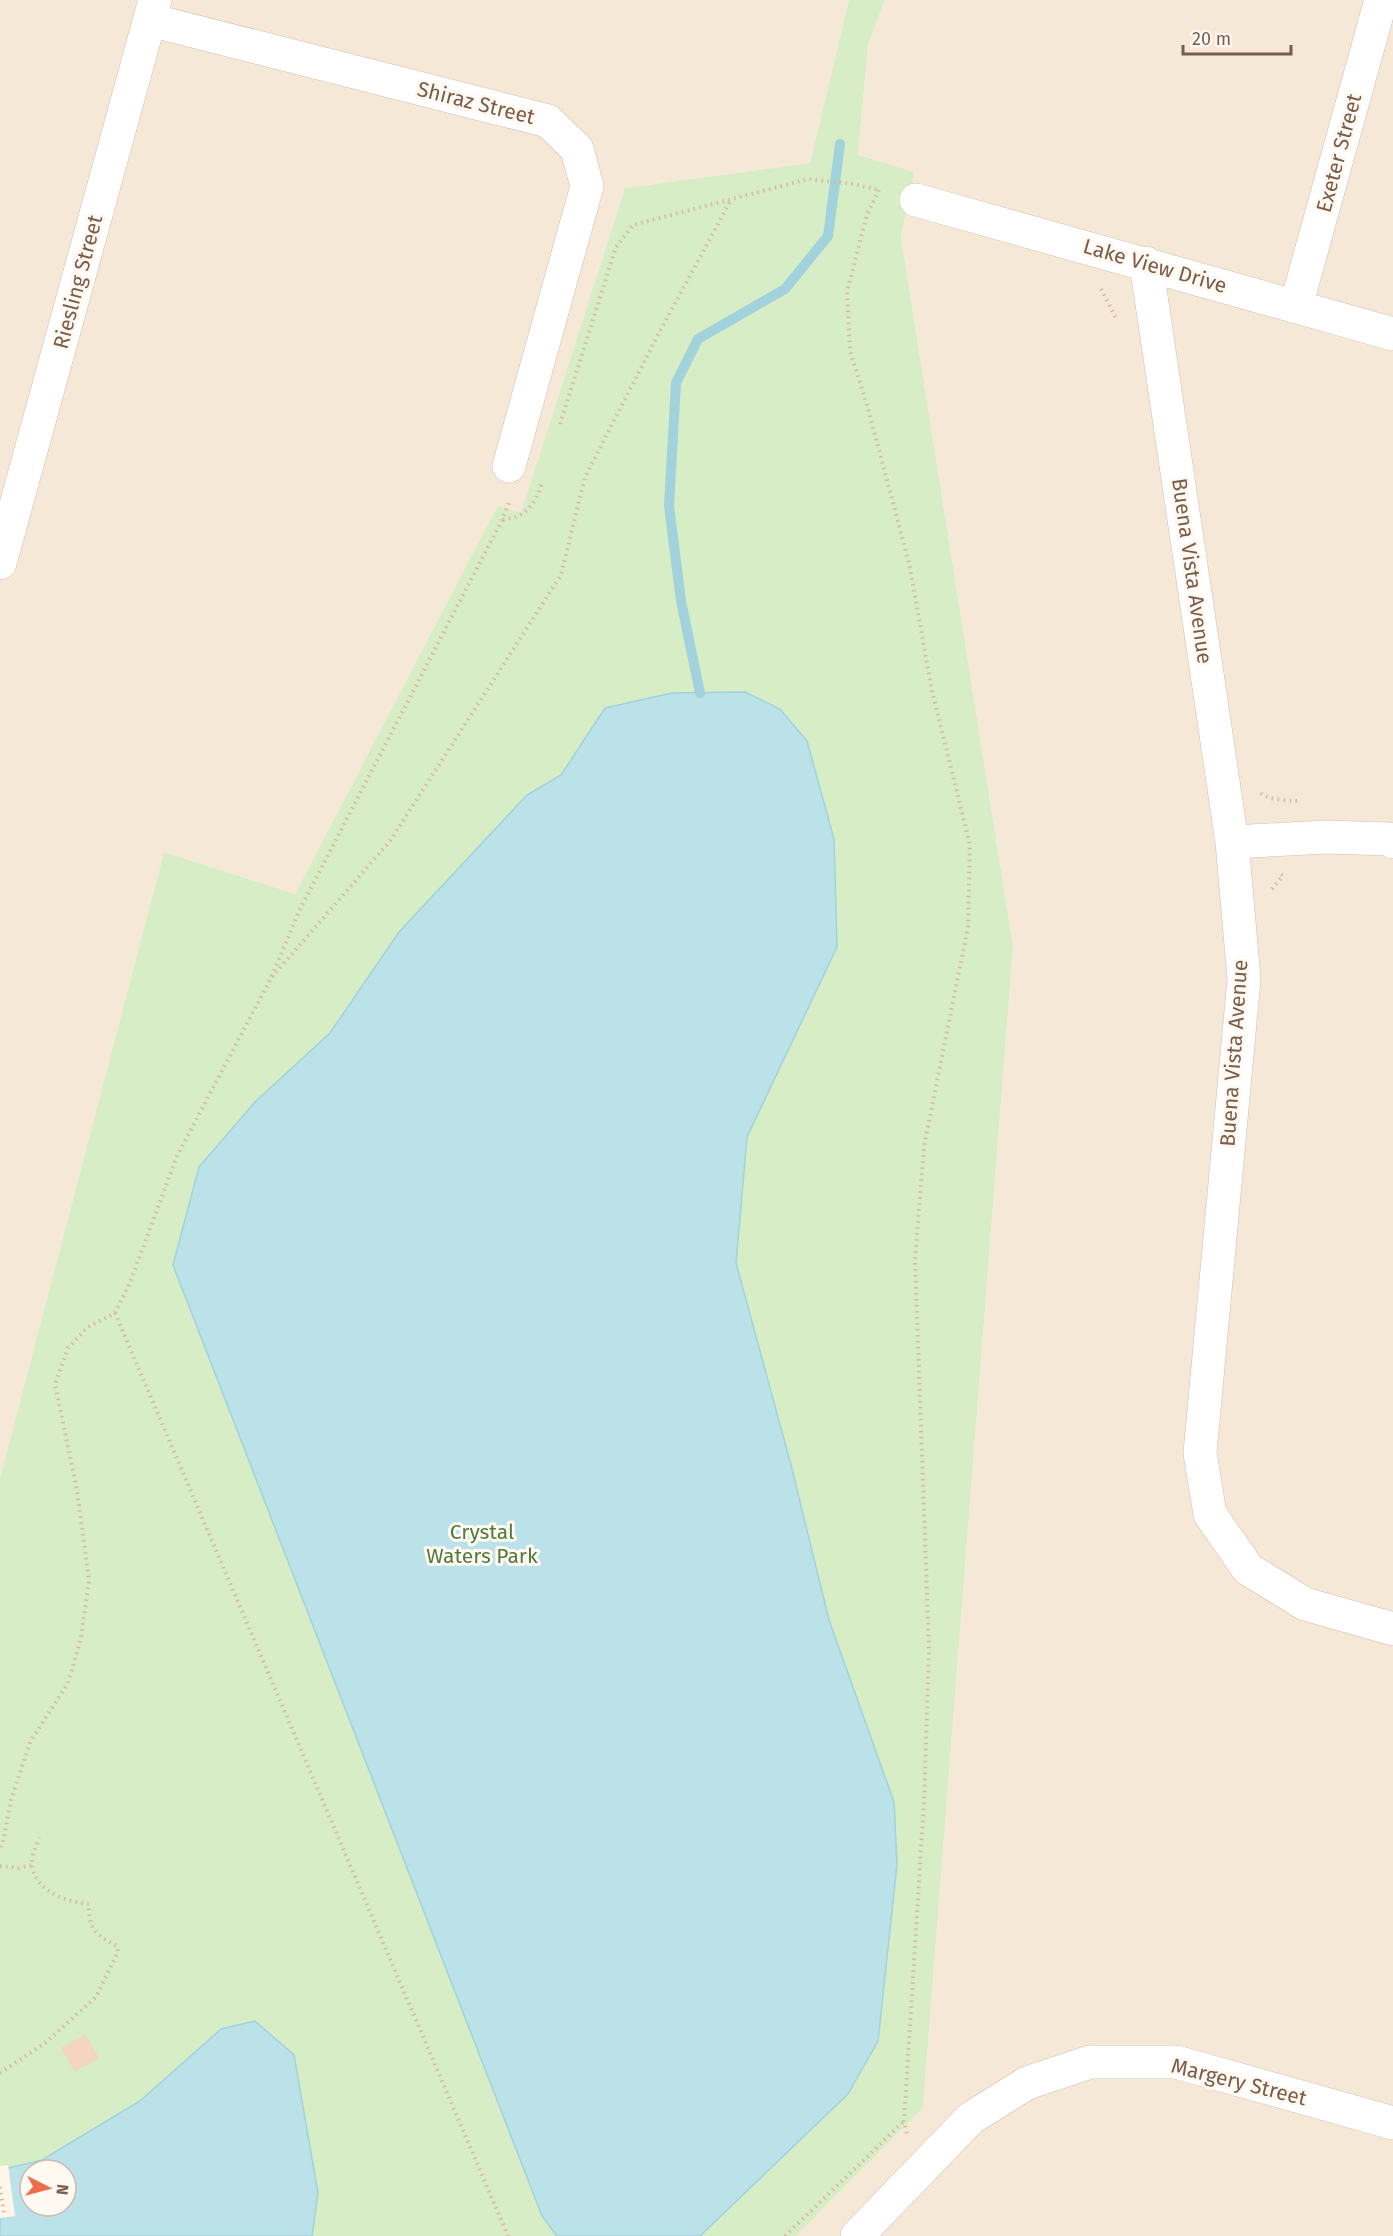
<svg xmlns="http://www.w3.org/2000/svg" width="1393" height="2236" viewBox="0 0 1393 2236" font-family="'Fira Sans',sans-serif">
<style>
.residential{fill:#f6e8d7}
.green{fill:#d6edc6;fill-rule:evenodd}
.water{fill:#bce2e9;stroke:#a2d2db;stroke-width:1.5;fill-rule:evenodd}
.pier{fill:#fdf6e9}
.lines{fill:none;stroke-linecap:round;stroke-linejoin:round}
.stream{stroke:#a2d2db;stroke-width:10}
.building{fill:#f4d5c0}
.street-casing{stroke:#d1beae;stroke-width:34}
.path{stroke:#dab8a2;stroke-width:4;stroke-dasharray:1.5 4.5;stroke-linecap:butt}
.street{stroke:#fff;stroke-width:33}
.labels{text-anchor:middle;stroke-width:6;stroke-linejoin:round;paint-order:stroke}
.street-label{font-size:21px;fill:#7a5c4b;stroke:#fff9f1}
.park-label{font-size:21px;fill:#517a3f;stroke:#fff9f1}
</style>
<rect width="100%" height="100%" fill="#fdf6e9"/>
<path class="residential" d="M 0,0 L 849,0 L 810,163 L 625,188 L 521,513 L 498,505 L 295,894 L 164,852 L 0,1478 Z
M 885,0 L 1393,0 L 1393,2236 L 796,2236 L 923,2108 L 1013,947 L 901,237 L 914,172 L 858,156 L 868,45 Z"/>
<path class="green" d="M 849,0 L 885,0 L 868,45 L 858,155 L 914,172 L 901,237 L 1013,947 L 923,2108 L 796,2236 L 0,2236 L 0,1478 L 164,852 L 295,894 L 498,505 L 521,513 L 625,188 L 810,163 ZM 30,2170 L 66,2170 L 66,2206 L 30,2206 Z"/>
<path class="water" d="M 745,692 L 780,709 L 807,741 L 834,839 L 837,947 L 747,1137 L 736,1263 L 791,1465 L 829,1620 L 894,1802 L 897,1864 L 878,2041 L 848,2094 L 700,2236 L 557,2236 L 542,2216 L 173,1265 L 199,1167 L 255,1102 L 330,1033 L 399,932 L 527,795 L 561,775 L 605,708 L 672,693 Z
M 255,2021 L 294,2055 L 318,2193 L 312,2236 L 0,2236 L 0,2170 L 42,2160 L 140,2101 L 221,2029 ZM 30,2170 L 66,2170 L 66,2206 L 30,2206 Z"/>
<path class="pier" d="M 8,2165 L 15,2216 L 0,2218 L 0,2166 Z"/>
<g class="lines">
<path class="stream" d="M 700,693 L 681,601 L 669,506 L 676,383 L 698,339 L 785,289 L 828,236 L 840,144"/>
</g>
<path class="building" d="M 85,2034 L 99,2058 L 75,2072 L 61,2048 Z"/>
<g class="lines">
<defs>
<path id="street" d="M 150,20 L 548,121 L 577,149 L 587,186 L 509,466
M 916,200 L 1393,334
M 1146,263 L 1232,842 L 1244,979 L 1200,1453 L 1210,1514 L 1248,1569 L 1305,1604 L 1393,1629
M 1296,306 L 1381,0
M 0,563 L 155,0
M 1232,842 L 1326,837 L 1388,839 L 1393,842
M 857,2236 L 971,2118 L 1027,2083 L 1090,2062 L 1176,2062 L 1393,2123"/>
</defs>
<use href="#street" class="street-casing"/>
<path class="path" d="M 879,190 L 867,214 L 847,292 L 850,351 L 867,405 L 909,563 L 932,691 L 970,845 L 968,927 L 924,1146 L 915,1260 L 929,1650 L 924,1802 L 904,2121 L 907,2134
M 1101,289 L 1117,320
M 560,424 L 616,247 L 633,225 L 808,179 L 853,184 L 879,190
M 503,520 C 527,516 534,506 542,483
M 1261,793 C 1270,801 1285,800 1297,801
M 1272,889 L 1283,876 L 1281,874
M 272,977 L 390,841 L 561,575 L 585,477 L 659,333 L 731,200
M 115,1313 L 508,2236
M 0,1847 L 3,1842 L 11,1800 L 30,1742 L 68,1683 L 81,1638 L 89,1580 L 77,1490 L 55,1384 L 68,1348 L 88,1327 L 115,1313 L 129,1285 L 177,1156 L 270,980 L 301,907 L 502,520 L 510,500
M 0,1866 L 19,1868 L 32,1865
M 0,2073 L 45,2043 L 96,1997 L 118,1952 L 117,1946 C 96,1936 88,1928 89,1904 C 67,1902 36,1892 32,1866 C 31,1857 36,1846 39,1838
M 0,2187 L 4,2213
M 785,2236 L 903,2122"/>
<use href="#street" class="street"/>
</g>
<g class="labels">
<g class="street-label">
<text transform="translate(476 103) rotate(14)" y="7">Shiraz Street</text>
<text transform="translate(1339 153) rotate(-75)" y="7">Exeter Street</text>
<text transform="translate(1155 266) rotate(16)" y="7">Lake View Drive</text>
<text transform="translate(78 282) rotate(-75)" y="7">Riesling Street</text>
<text transform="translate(1192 571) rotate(82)" y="7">Buena Vista Avenue</text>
<text transform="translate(1234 1053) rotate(-86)" y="7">Buena Vista Avenue</text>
<text transform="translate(1239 2082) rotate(14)" y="7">Margery Street</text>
</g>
<g class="park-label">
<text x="482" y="1539">Crystal<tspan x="482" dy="24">Waters Park</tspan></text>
</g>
</g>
<g transform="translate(48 2188) rotate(96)"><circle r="28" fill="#fff9f1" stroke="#cabaaf" stroke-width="1.5"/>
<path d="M0-4.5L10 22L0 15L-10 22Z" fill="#ec6f4a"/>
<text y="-9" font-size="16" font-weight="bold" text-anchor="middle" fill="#7a5c4b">N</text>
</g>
<path d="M1183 45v9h108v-9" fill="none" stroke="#7a5c4b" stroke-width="3"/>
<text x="1192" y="45" font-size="18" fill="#7a5c4b" stroke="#fff9f1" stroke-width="4.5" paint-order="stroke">20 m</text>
</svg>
